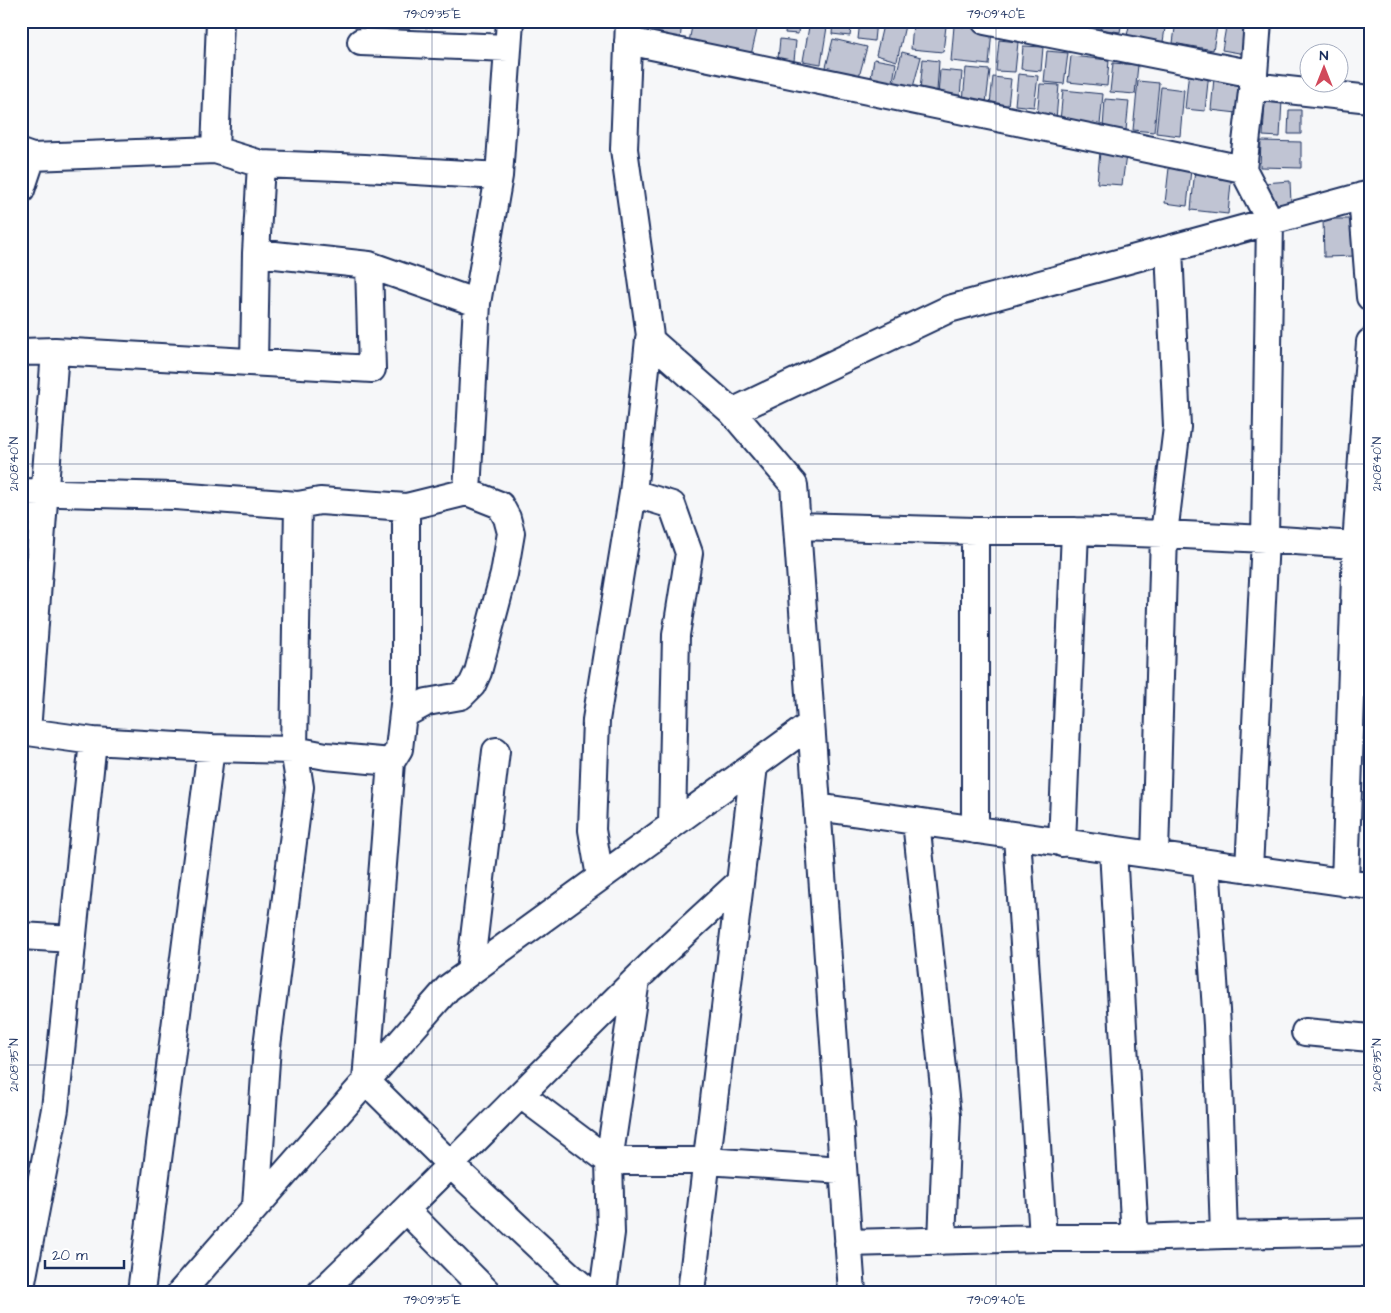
<svg xmlns="http://www.w3.org/2000/svg" width="1391" height="1313" font-family="'Architects Daughter',sans-serif">
<style>
.building{fill:#c0c4d3;stroke:#1b2f5e}
.lines{fill:none;stroke-linecap:round;stroke-linejoin:round}
.minor-casing{stroke:#1b2f5e;stroke-width:30}
.minor{stroke:#fff;stroke-width:26}
.ticks{fill:none;stroke:#1b2f5e;stroke-width:1;stroke-opacity:0.45}
.neatline{fill:none;stroke:#1b2f5e;stroke-width:2}
.ticks-label{font-size:12px;text-anchor:middle;fill:#1b2f5e}
</style>
<rect width="100%" height="100%" fill="#f6f7f9"/>
<filter id="ink" filterUnits="userSpaceOnUse"><feTurbulence type="fractalNoise" baseFrequency=".02" numOctaves="2"/><feDisplacementMap in="SourceGraphic" scale="10" xChannelSelector="R" yChannelSelector="G"/><feConvolveMatrix kernelMatrix="1 2 1 2 8 2 1 2 1" color-interpolation-filters="sRGB"/></filter>
<g filter="url(#ink)">
<path class="building" d="M647,21H682L680,41L645,38Z
M693,21H759L751,55L689,42Z
M786,21H799L798,34L785,33Z
M810,21H828L821,64L803,61Z
M833,21H852L850,36L832,34Z
M860,21H876L874,41L858,39Z
M884,21H906L897,61L876,55Z
M1059,21H1093L1092,27Z
M1101,21H1122L1120,32L1100,29Z
M1130,21H1166L1163,42L1127,36Z
M1176,21H1218L1213,50L1173,43Z
M1227,21L1250,25L1245,54L1222,50Z
M913,23L946,26L943,52L911,49Z
M954,26L992,29L989,65L951,61Z
M780,39L796,41L793,71L777,69Z
M833,39L867,47L857,84L824,75Z
M999,40L1018,42L1015,72L996,71Z
M1023,46L1043,47L1041,71L1021,69Z
M1047,51L1068,53L1064,84L1044,82Z
M902,52L921,57L912,91L893,87Z
M1071,56L1109,60L1107,86L1068,82Z
M874,59L896,63L892,88L870,84Z
M923,59L939,61L937,91L920,90Z
M1113,63L1138,65L1135,94L1110,92Z
M966,68L990,70L986,103L963,101Z
M940,70L962,72L960,97L938,95Z
M1189,70L1209,72L1205,111L1185,109Z
M1018,74L1038,76L1034,107L1015,105Z
M993,77L1011,79L1008,106L990,104Z
M1214,78L1241,80L1237,113L1211,110Z
M1138,81L1159,83L1154,132L1133,130Z
M1040,84L1059,85L1056,119L1037,117Z
M1161,87L1184,90L1180,136L1156,133Z
M1063,90L1103,94L1100,125L1060,121Z
M1105,99L1129,101L1126,130L1103,128Z
M1265,100H1282L1280,137L1263,136Z
M1289,110H1301V134H1288Z
M1261,141L1301,142V168L1260,167Z
M1100,152L1126,155L1122,185L1097,183Z
M1169,168L1191,170L1187,206L1165,203Z
M1195,169L1232,172L1228,214L1191,210Z
M1290,181L1291,203L1266,205L1264,183Z
M1323,219H1355V256L1324,257Z"/>
<g class="lines">
<g class="minor-casing">
<path id="minor" d="M629,21L624,149L650,336L649,339L732,412L794,485L852,1292
M985,21L1254,74
M628,41L1243,169
M361,42L508,48
M1252,86L1370,99
M215,150L220,21
M21,153L32,157L215,150L261,164L365,168L499,176
M21,190L32,157
M1362,196L1370,297
M256,253L369,265
M21,352L55,351
M254,362L256,253L261,164
M732,412L949,309L1370,194
M21,492L175,496L298,505L320,501L406,507L467,492L500,505L507,518L511,533L504,574L478,672L472,685L461,696L427,702L403,715
M467,492L477,303
M633,493L672,505L689,553L676,635L672,825
M797,526L975,531H1075L1164,534L1265,539L1370,546
M975,531V830
M21,731L93,741L211,748L294,750L326,756L391,762L366,1081L450,1164L570,1276L589,1292
M27,732L55,351L372,369L369,265L477,303L499,176L510,21
M391,762L399,749L406,687V507
M817,807L1370,886
M916,821L947,1116L942,1241
M1017,836L1043,1238
M1062,843L1075,531
M1113,850L1135,1238
M1155,855L1164,534L1177,427L1169,249
M1206,863L1217,1025L1224,1235
M1249,869L1265,539L1270,221L1243,169L1254,74L1258,21
M600,877L592,830L596,720L633,493L649,339
M1345,883L1356,545L1370,342
M21,936L73,939
M470,972L496,751
M1305,1032L1370,1038
M521,1095L609,1161H706L843,1170
M256,1206L267,1046L300,787L294,750L298,505
M406,1210L487,1292
M848,1243L1043,1238H1135L1224,1235L1370,1232
M21,1287L55,1109L93,741
M141,1292L211,748
M181,1292L448,988L811,724
M321,1292C435,1183 544,1069 657,959C684,933 712,908 740,882
M603,1292L611,1233L609,1161L636,980
M691,1292L754,766"/>
</g>
<use href="#minor" class="minor"/>
</g>
</g>
<path class="ticks" d="M432,21V1292M996,21V1292M21,464H1370M21,1065H1370"/>
<rect width="1391" height="1313" fill="none" stroke="#fff" stroke-width="55"/>
<g transform="translate(1324 68)"><circle r="24" fill="#ffffff" stroke="#a4acbf"/>
<path d="M0-4L9 19L0 12L-9 19Z" fill="#d1495b"/>
<text y="-8" font-size="14" font-weight="bold" text-anchor="middle" fill="#1b2f5e">N</text>
</g>
<path d="M45 1260v8h79v-8" fill="none" stroke="#1b2f5e" stroke-width="2.5"/>
<text x="52" y="1260" font-size="15" fill="#1b2f5e" stroke="#ffffff" stroke-width="4" paint-order="stroke">20 m</text>
<rect x="28" y="28" width="1336" height="1258" class="neatline"/>
<g class="ticks-label">
<text x="432" y="18">79°09'35"E</text>
<text x="996" y="18">79°09'40"E</text>
<text transform="translate(14 464) rotate(-90)" y="4">21°08'40"N</text>
<text transform="translate(1377 464) rotate(-90)" y="4">21°08'40"N</text>
<text transform="translate(14 1065) rotate(-90)" y="4">21°08'35"N</text>
<text transform="translate(1377 1065) rotate(-90)" y="4">21°08'35"N</text>
<text x="432" y="1304">79°09'35"E</text>
<text x="996" y="1304">79°09'40"E</text>
</g>
</svg>
